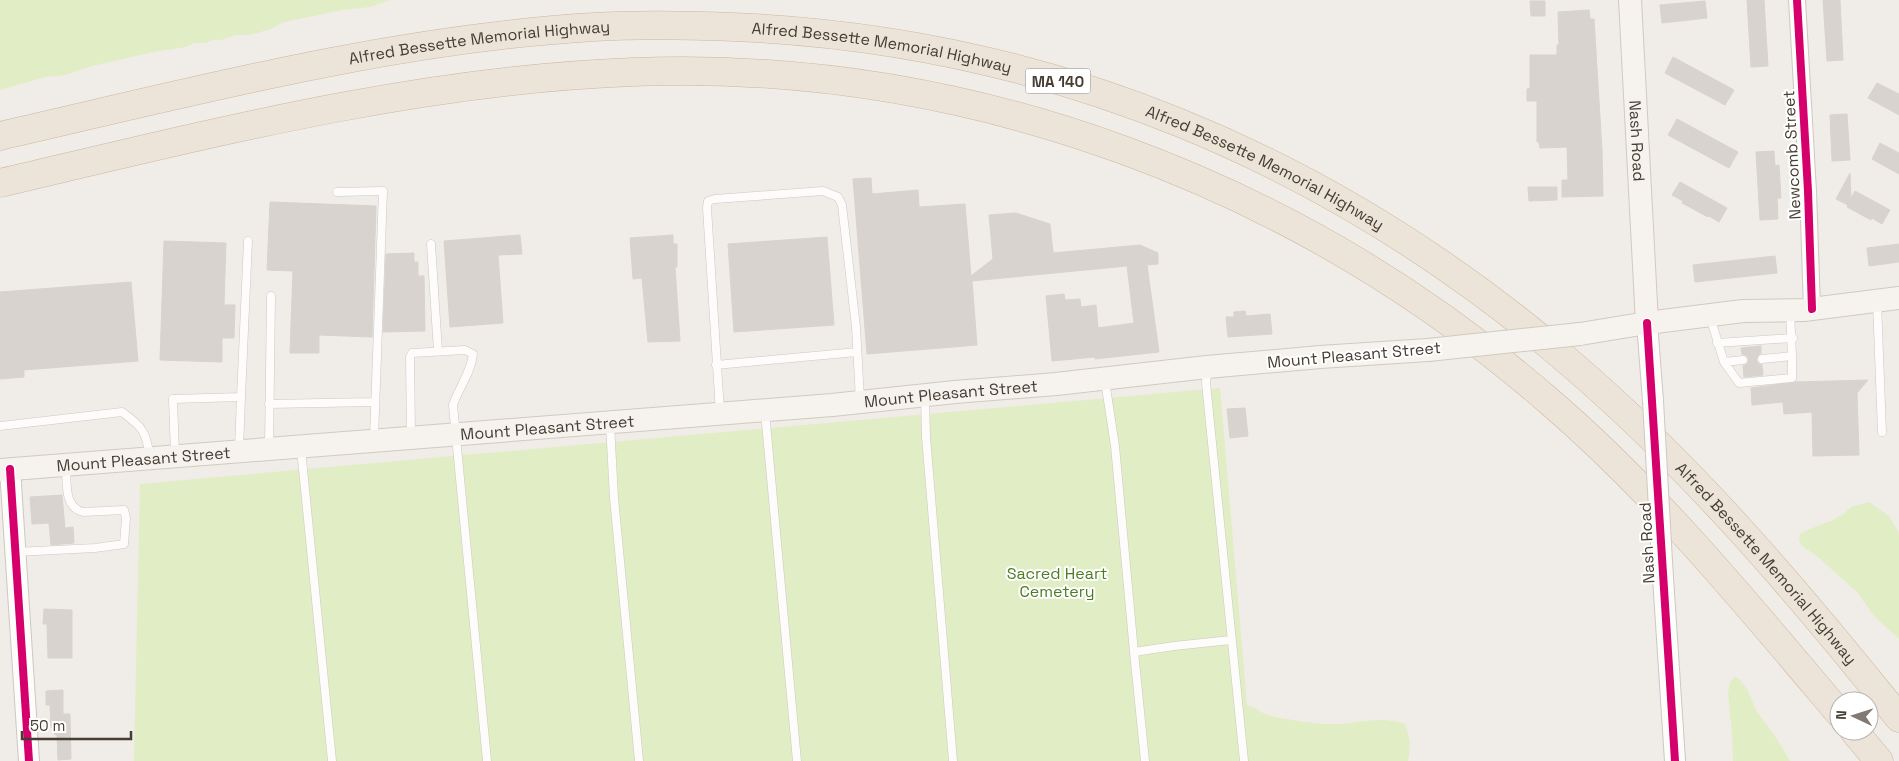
<svg xmlns="http://www.w3.org/2000/svg" width="1899" height="761" font-family="'Space Grotesk',sans-serif">
<style>
.green{fill:#e1edc4}
.building{fill:#d8d3ce;stroke:#d8d3cd}
.lines{fill:none;stroke-linecap:round;stroke-linejoin:round}
.service-casing{stroke:#ccc8c3;stroke-width:9}
.minor-casing{stroke:#ccc8c3;stroke-width:18}
.tertiary-casing{stroke:#ccc8c3;stroke-width:22}
.secondary-casing{stroke:#d1cabe;stroke-width:24}
.motorway-casing{stroke:#cbb7a0;stroke-width:29}
.service{stroke:#fdfcfb;stroke-width:8}
.minor{stroke:#fdfcfb;stroke-width:16}
.tertiary{stroke:#fdfcfb;stroke-width:20}
.secondary{stroke:#f6f3ee;stroke-width:22}
.motorway{stroke:#ece4d8;stroke-width:28}
.tertiary-bridge-casing{stroke:#ccc8c3;stroke-width:22;stroke-linecap:butt}
.secondary-bridge-casing{stroke:#d1cabe;stroke-width:24;stroke-linecap:butt}
.tertiary-bridge{stroke:#fdfcfb;stroke-width:20}
.secondary-bridge{stroke:#f6f3ee;stroke-width:22}
.cycleway-casing{stroke:#fff;stroke-width:11}
.cycleway{stroke:#d6006c;stroke-width:8}
.labels{text-anchor:middle;dominant-baseline:central;stroke-width:4;stroke-linejoin:round;paint-order:stroke}
.shield{fill:#fff;stroke:#7e7770;stroke-width:1}
.shield-label{font-size:15px;font-weight:bold;fill:#463d33}
.street-label{font-size:16px;fill:#463d33;stroke:#fff}
.park-label{font-size:16px;fill:#4c7d20;stroke:#fff}
</style>
<rect width="100%" height="100%" fill="#f0ece7"/>
<path class="green" d="M0,0H390L370,7L342,10L284,22L268,30L249,35H235L222,40H213L206,43H194L186,47L153,52L92,66L65,75L45,77L0,90Z
M1220,388L1247,706C1254,706 1255,709 1261,712C1268,716 1278,718 1287,719C1303,722 1323,725 1341,724C1363,722 1384,716 1405,724C1410,738 1411,747 1408,761H134L140,484Z
M1869,502L1889,516L1899,533V639L1874,616L1857,592L1818,557L1802,546L1799,540L1800,534L1803,532L1835,519L1844,514L1851,507Z
M1735,677L1739,679L1747,689L1757,712L1775,736L1790,761H1733L1732,733L1728,693L1730,682Z"/>
<path class="building" d="M1747,0H1764L1768,66L1751,67Z
M1823,0H1840L1843,60L1827,61Z
M1530,1H1545V16H1531Z
M1705,1L1707,18L1662,23L1660,5Z
M1589,10L1590,19H1594L1602,150L1603,196L1562,197V180H1568L1567,147L1540,148L1539,142H1537V101H1527V89L1530,88V55H1557V45H1559L1558,12Z
M1673,57L1734,90L1725,105L1665,73Z
M1877,83L1899,94V115L1868,98Z
M1847,114L1850,160L1832,161L1830,115Z
M1677,119L1738,152L1729,168L1668,135Z
M1880,143L1899,153V174L1872,159Z
M1774,151L1775,166L1779,165L1781,198H1777L1778,219L1760,220L1756,152Z
M1850,173L1851,198L1855,191L1890,210L1882,224L1872,218L1871,220L1847,207L1848,205L1836,199Z
M871,178L872,194L918,190L919,207L965,204L971,276L993,259L989,215L1016,213L1050,224L1053,253L1140,245L1158,253V264L1147,265L1159,352L1095,359V357L1052,361L1046,296L1064,294L1065,300L1080,299L1081,307L1096,305L1098,328L1134,323L1127,266L972,281L977,345L867,354L853,179Z
M1680,182L1727,208L1719,222L1709,216L1708,217L1682,203L1683,201L1672,195Z
M1528,187H1557V200L1529,201Z
M270,202L376,206L372,337L319,335V353H290L293,271L267,270Z
M520,235L522,254L498,255L503,323L450,327L444,241Z
M673,235V244H677V267H675L680,341L648,342L642,278L633,279L630,238Z
M827,237L834,325L734,332L728,244Z
M164,241L226,243L224,305H235L234,338H222V362L160,360Z
M1899,244V262L1869,266L1867,248Z
M414,253V262H418V276H424L425,331L383,332L386,254Z
M1775,256L1777,273L1695,282L1693,265Z
M131,282L138,361L24,370V377L0,379V292Z
M1245,311L1246,316L1270,314L1272,334L1228,337L1226,317H1234V312Z
M1761,346V353L1756,359L1758,363L1762,365L1763,375L1744,377L1743,366L1747,364L1749,360L1747,356L1742,354L1741,348Z
M1868,380L1857,393L1859,455L1813,456L1812,412L1784,414L1783,402L1752,405L1751,388L1796,382Z
M1245,408L1248,436L1230,438L1227,409Z
M62,495L65,528L73,527L74,543L51,545L49,523L32,524L30,497Z
M44,609L72,610V658H48L47,624H43Z
M63,690V714H70L71,759L58,760L57,735H55L54,727L51,728L50,705H46V691Z"/>
<g class="lines">
<g class="service-casing">
<path id="service" d="M337,192L383,191L374,438
M431,244L438,351
M1877,303L1882,432
M1710,317L1724,362L1743,360
M1717,343L1793,338
M1762,359L1792,356L1790,311
M1724,362L1739,383L1792,378V356
M716,365L857,352
M1207,370L1206,383L1244,761
M1105,381L1115,446L1134,652L1174,646L1231,640
M241,397L248,241
M925,398L926,437L953,761
M269,404L374,402
M720,412L707,208L708,201L715,199L823,191L838,197L842,205L856,327L860,400
M765,412L797,761
M610,424L614,498L639,761
M0,426L122,412C143,427 146,432 150,457
M411,435L410,357L412,353L465,350L473,354C471,373 459,387 453,405L487,761
M269,447L271,296
M301,449L332,761
M175,455L173,399L241,397L239,449
M16,552L95,548L124,544L126,518L124,510L83,512C64,507 67,484 66,468
M1134,652L1145,761"/>
</g>
<g class="minor-casing">
<path id="minor" d="M1797,0L1808,191L1812,309"/>
</g>
<g class="tertiary-casing">
<path id="tertiary" d="M1647,323L1653,401
M10,469L29,761
M1662,562L1675,761"/>
</g>
<g class="secondary-casing">
<g id="secondary">
<path id="s1" d="M1630,0L1647,323"/>
<path d="M1580,334L1647,323L1743,311L1804,310L1899,298"/>
<path id="s2" d="M0,470L832,405L955,392L1056,384L1207,367L1320,357L1428,350"/>
</g>
</g>
<g class="motorway-casing">
<g id="motorway">
<path id="s3" d="M0,136C196,91 392,39 594,27C640,24 687,25 734,27C1049,40 1330,158 1569,362C1692,467 1798,592 1899,718"/>
<path d="M0,183C209,134 418,80 633,72C968,59 1297,182 1550,402C1657,494 1748,605 1839,713"/>
<path d="M1854,731L1879,761"/>
</g>
</g>
<use href="#service" class="service"/>
<use href="#minor" class="minor"/>
<use href="#tertiary" class="tertiary"/>
<use href="#secondary" class="secondary"/>
<use href="#motorway" class="motorway"/>
<g class="tertiary-bridge-casing">
<path id="tertiary-bridge" d="M1653,401L1662,562"/>
</g>
<g class="secondary-bridge-casing">
<path id="secondary-bridge" d="M1428,350L1580,334"/>
</g>
<use href="#tertiary-bridge" class="tertiary-bridge"/>
<use href="#secondary-bridge" class="secondary-bridge"/>
<g class="cycleway-casing">
<path id="cycleway" d="M1797,0L1808,191L1812,309
M1647,323L1675,761
M10,469L29,761"/>
</g>
<use href="#cycleway" class="cycleway"/>
</g>
<g class="labels">
<rect class="shield" x="1025.5" y="68.5" width="65" height="25" rx="4"/>
<g class="shield-label">
<text x="1058" y="81">MA 140</text>
</g>
<g class="street-label">
<text stroke="none"><textPath href="#s3" startOffset="489">Alfred Bessette Memorial Highway</textPath></text>
<text stroke="none"><textPath href="#s3" startOffset="894">Alfred Bessette Memorial Highway</textPath></text>
<text stroke="none"><textPath href="#s1" startOffset="141">Nash Road</textPath></text>
<text transform="translate(1792 155) rotate(-93)">Newcomb Street</text>
<text stroke="none"><textPath href="#s3" startOffset="1299">Alfred Bessette Memorial Highway</textPath></text>
<text transform="translate(1354 355) rotate(-5)">Mount Pleasant Street</text>
<text stroke="none"><textPath href="#s2" startOffset="954">Mount Pleasant Street</textPath></text>
<text stroke="none"><textPath href="#s2" startOffset="549">Mount Pleasant Street</textPath></text>
<text stroke="none"><textPath href="#s2" startOffset="144">Mount Pleasant Street</textPath></text>
<text transform="translate(1647 543) rotate(-93)">Nash Road</text>
<text stroke="none"><textPath href="#s3" startOffset="1944">Alfred Bessette Memorial Highway</textPath></text>
</g>
<g class="park-label">
<text x="1057" y="573">Sacred Heart<tspan x="1057" dy="18">Cemetery</tspan></text>
</g>
</g>
<g transform="translate(1854 716) rotate(274)"><circle r="24" fill="#ffffff" stroke="#b5b1ad"/>
<path d="M0-4L9 19L0 12L-9 19Z" fill="#827a72"/>
<text y="-8" font-size="14" font-weight="bold" text-anchor="middle" fill="#463d33">N</text>
</g>
<path d="M22 731v8h109v-8" fill="none" stroke="#463d33" stroke-width="2.5"/>
<text x="30" y="731" font-size="15" fill="#463d33" stroke="#ffffff" stroke-width="4" paint-order="stroke">50 m</text>
</svg>
